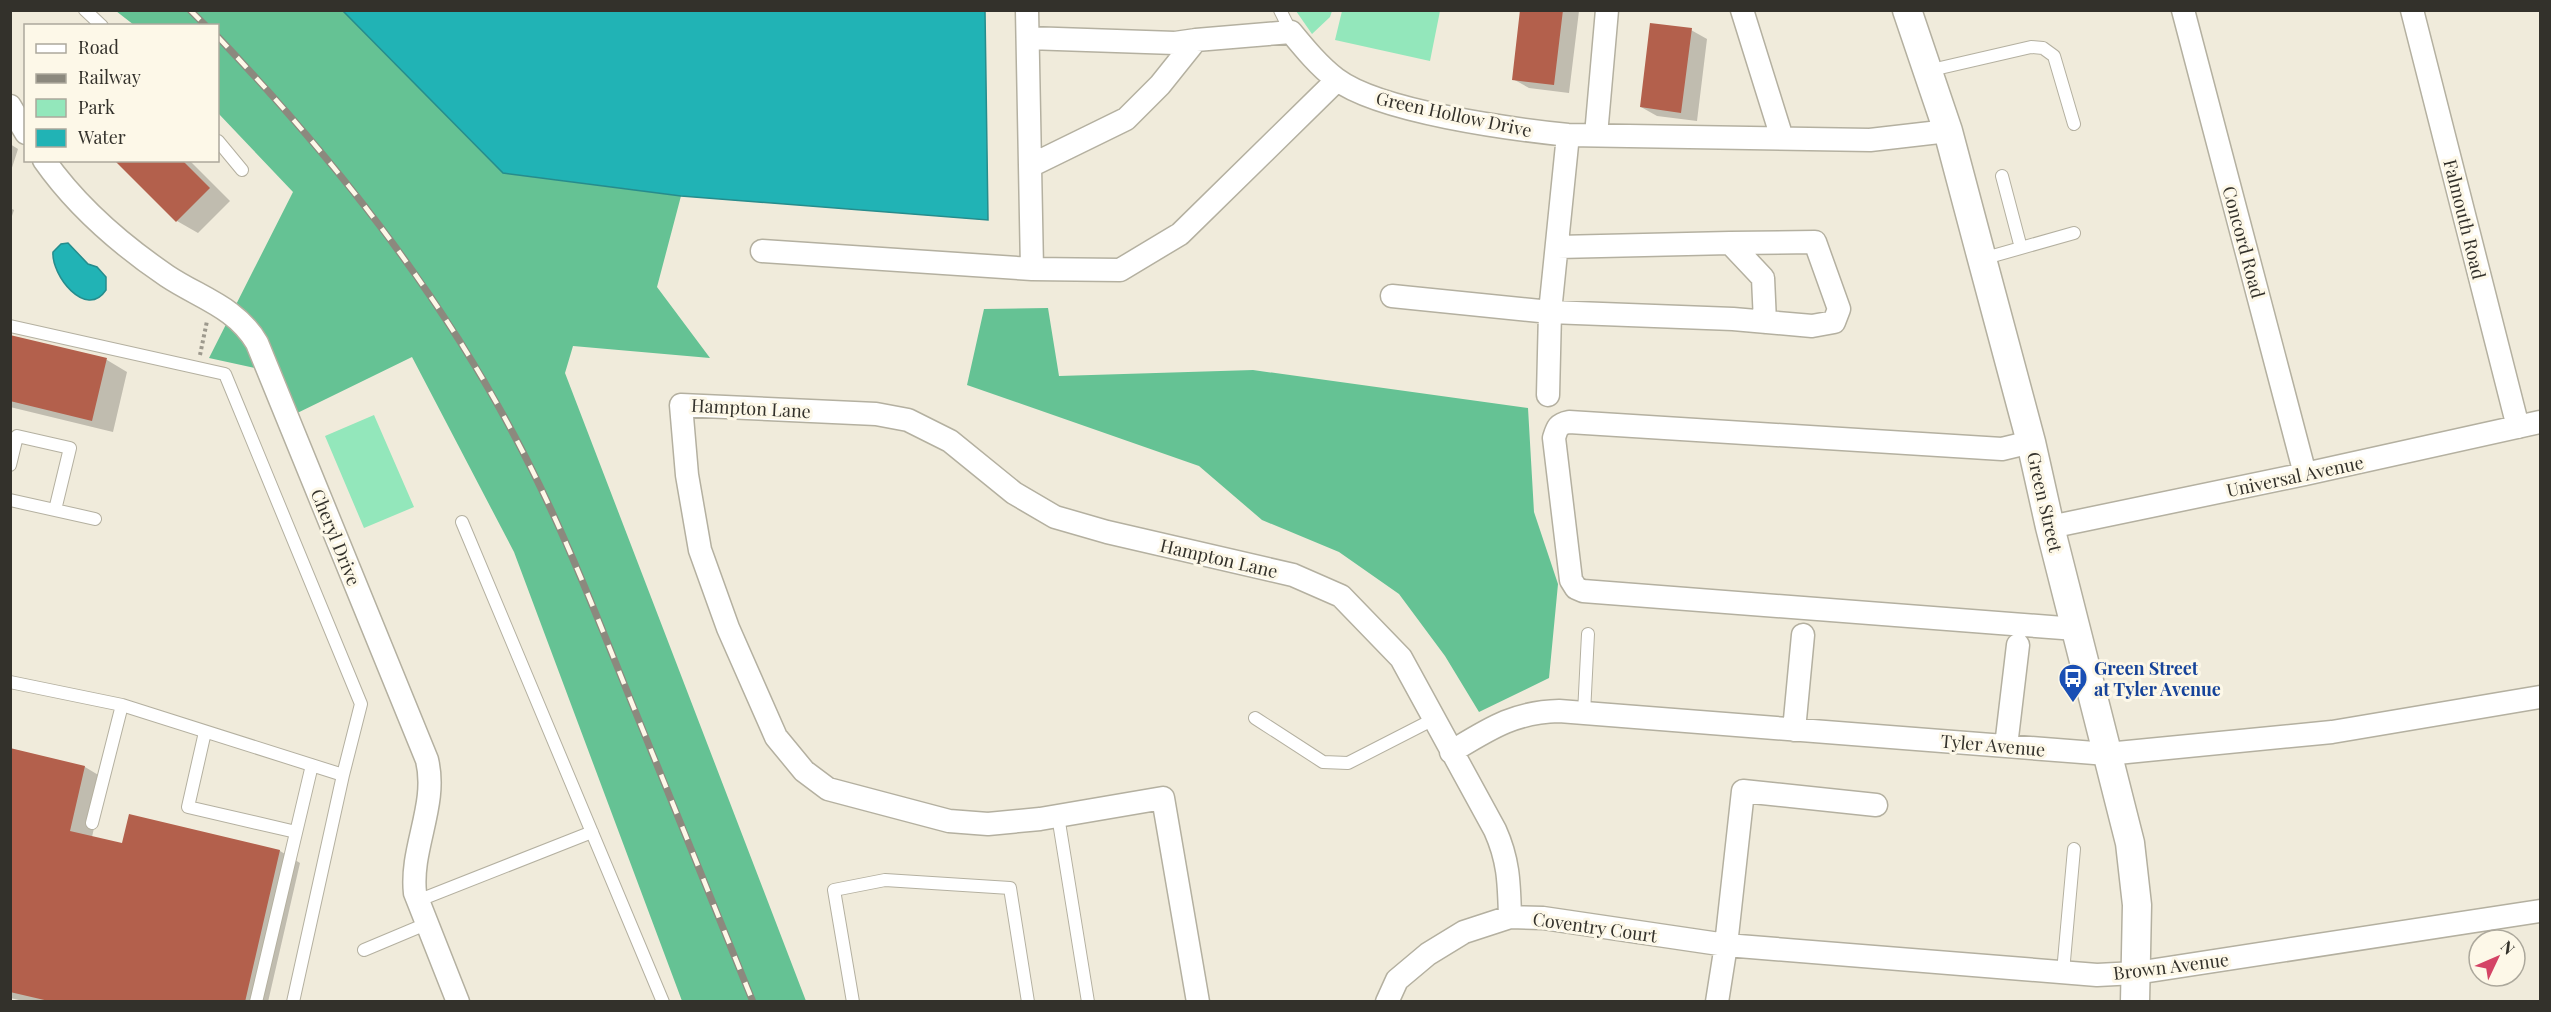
<svg xmlns="http://www.w3.org/2000/svg" width="2551" height="1012" font-family="'Playfair Display',serif">
<style>
.green{fill:#93e7bb}
.forest{fill:#65c294}
.water{fill:#21b3b5;stroke:#268c8c;stroke-width:1.5}
.shadow{fill:#0003}
.building{fill:#b3604c}
.lines{fill:none;stroke-linecap:round;stroke-linejoin:round}
.service-casing{stroke:#b4b0a0;stroke-width:14}
.minor-casing{stroke:#b4b0a0;stroke-width:25}
.tertiary-casing{stroke:#b4b0a0;stroke-width:31}
.path{stroke:#9d998d;stroke-width:4;stroke-dasharray:3 3;stroke-linecap:butt}
.service{stroke:#fff;stroke-width:12}
.minor{stroke:#fff;stroke-width:22}
.tertiary{stroke:#fff;stroke-width:28}
.rail-casing{stroke:#8c897e;stroke-width:7}
.rail{stroke:#fdf8e8;stroke-width:4.5;stroke-dasharray:14;stroke-linecap:butt}
.labels{text-anchor:middle;dominant-baseline:central;stroke-width:6;stroke-linejoin:round;paint-order:stroke}
.street-label{font-size:18px;fill:#33312b;stroke:#fdf8e8}
.transit-label{font-size:18px;font-weight:bold;fill:#164399;stroke:#fdf8e8;text-anchor:start}
</style>
<rect width="100%" height="100%" fill="#f0ebdb"/>
<path class="green" d="M1296,11H1332L1330,17L1312,34Z
M1342,11H1440L1430,61L1335,40Z
M374,415L414,507L364,528L325,436Z"/>
<path class="forest" d="M116,11H343L503,173L681,196L657,287L710,358L573,346L565,373L806,1001H682L514,552L412,357L285,419L264,370L209,358L293,192L218,113V26L134,25Z
M1048,308L1059,376L1253,370L1528,408L1534,512L1558,584L1549,678L1479,712L1445,656L1399,594L1339,552L1262,520L1199,466L967,385L984,309Z"/>
<path class="water" d="M343,11H985L988,220L681,196L503,173Z
M68,243L88,264L97,267L106,277V290C86,320 51,275 53,252L61,244Z"/>
<path class="shadow" d="M1522,10L1579,11L1569,93L1529,88L1513,79Z
M1691,30L1707,39L1697,121L1657,116L1641,107Z
M10,144L18,149L10,174Z
M116,160H189L230,201L198,233L177,221Z
M10,208L14,210L10,222Z
M10,337L107,360L127,372L113,432L10,407Z
M10,750L85,767L105,779L92,837L123,845L130,816L280,851L300,863L268,1002H28L10,998Z"/>
<path class="building" d="M1520,10H1563L1554,85L1512,80Z
M1650,23L1692,28L1681,113L1640,107Z
M114,160H182L210,188L176,222Z
M10,335L107,358L92,421L10,401Z
M10,748L85,766L70,831L122,843L129,814L280,850L245,1002H53L10,992Z"/>
<g class="lines">
<g class="service-casing">
<path id="service" d="M85,10L102,26
M1280,10L1291,32
M1927,71L2031,47L2043,48L2054,56L2074,124
M218,141L242,170
M2002,176L2021,248
M1982,259L2074,233
M10,326L225,374L361,704L343,775
M10,465L17,436L70,448L55,510
M10,500L95,519
M462,522L663,1002
M10,682L122,705L343,775L293,1002
M1584,713L1588,634
M1255,718L1323,762L1348,763L1434,719
M205,732L188,807L296,832
M1058,816L1088,1002
M92,823L122,705
M417,901L592,832
M364,950L426,924
M2063,972L2074,849
M256,1002L312,765
M853,1002L834,890L885,880L1010,888L1028,1002"/>
</g>
<g class="minor-casing">
<path id="minor" d="M1027,10L1032,269
M1742,10L1782,138
M2183,10L2305,474
M2412,10L2518,427
M1028,38L1175,43L1196,40
M10,106L26,133
M1596,135L1607,10
M44,160C77,207 120,244 167,276C200,298 236,307 257,343L427,760C438,805 410,848 415,893L458,1002
M1030,166L1126,119L1160,85L1196,40L1291,32C1305,49 1319,66 1336,79C1380,112 1511,129 1568,135L1870,140L1948,131
M1558,247L1730,243L1763,278L1765,322
M762,251L1032,269L1120,270L1180,234L1337,80
M1392,296L1550,312L1733,319L1812,326L1834,322L1839,309L1815,242L1730,243
M1548,395L1550,312L1568,135
M2031,442L2002,449L1569,422C1558,424 1557,428 1554,438L1571,580L1576,588L1583,591L2076,629
M2050,527L2305,474L2540,422
M1794,730L1803,635
M2006,746L2018,645
M1451,752C1489,729 1514,712 1559,711L2107,754L2332,732L2540,697
M1198,1002L1163,798L1040,819L988,824L949,821L828,789L804,771L776,737L728,628L700,550L687,475L681,405L876,414L908,420L950,441L1014,493L1055,517L1107,532L1293,575L1341,596L1401,658L1495,830C1509,861 1509,884 1510,917
M1387,1002L1397,980L1428,954L1464,932L1510,917L1543,918L1726,945L2097,975L2136,973L2540,911
M1717,1002L1726,945L1743,791L1876,805"/>
</g>
<g class="tertiary-casing">
<path id="tertiary" d="M1907,10L1948,131L1982,259L2031,442L2050,527L2130,843L2137,905L2135,1002"/>
</g>
<path class="path" d="M200,355L207,321"/>
<use href="#service" class="service"/>
<use href="#minor" class="minor"/>
<use href="#tertiary" class="tertiary"/>
<g class="rail-casing">
<path id="rail" d="M190,10L206,26
M218,37C332,157 436,287 514,435C558,517 592,604 627,691C669,794 711,898 753,1002"/>
</g>
<use href="#rail" class="rail"/>
</g>
<defs>
<g id="bus-pin" transform="scale(1.5)"><path d="M0 17L-7.5 6A9.5 9.5 0 1 1 7.5 6Z" fill="#1a4fb4" stroke="#fdf8e8"/><path d="M-5-6H5V4H4V6H2V4H-2V6H-4V4H-5ZM-3.5-4V0h7V-4ZM-3.5 1.2v1.5H-2V1.2ZM2 1.2v1.5H3.5V1.2Z" fill="#fff"/></g>
</defs>
<g fill-rule="evenodd">
<use href="#bus-pin" x="2073" y="678"/>
</g>
<g class="labels">
<g class="street-label">
<text transform="translate(1454 114) rotate(12)">Green Hollow Drive</text>
<text transform="translate(2465 219) rotate(76)">Falmouth Road</text>
<text transform="translate(2244 242) rotate(75)">Concord Road</text>
<text transform="translate(751 408) rotate(3)">Hampton Lane</text>
<text transform="translate(2295 476) rotate(-12)">Universal Avenue</text>
<text transform="translate(2045 502) rotate(77)">Green Street</text>
<text transform="translate(336 537) rotate(68)">Cheryl Drive</text>
<text transform="translate(1219 558) rotate(13)">Hampton Lane</text>
<text transform="translate(1993 745) rotate(5)">Tyler Avenue</text>
<text transform="translate(1595 927) rotate(8)">Coventry Court</text>
<text transform="translate(2171 966) rotate(-7)">Brown Avenue</text>
</g>
<g class="transit-label">
<text x="2094" y="668">Green Street<tspan x="2094" dy="21">at Tyler Avenue</tspan></text>
</g>
</g>
<rect width="2551" height="1012" fill="none" stroke="#33312b" stroke-width="24"/>
<rect x="24" y="24" width="195" height="138" fill="#fdf8e8" stroke="#aca89c" stroke-width="1.5"/>
<rect x="36" y="44" width="30" height="9" fill="#ffffff" stroke="#aca89c" stroke-width="1.5"/>
<text x="78" y="54" font-size="18" fill="#33312b">Road</text>
<rect x="36" y="74" width="30" height="9" fill="#8c897e" stroke="#aca89c" stroke-width="1.5"/>
<text x="78" y="84" font-size="18" fill="#33312b">Railway</text>
<rect x="36" y="99" width="30" height="18" fill="#93e7bb" stroke="#aca89c" stroke-width="1.5"/>
<text x="78" y="114" font-size="18" fill="#33312b">Park</text>
<rect x="36" y="129" width="30" height="18" fill="#21b3b5" stroke="#aca89c" stroke-width="1.5"/>
<text x="78" y="144" font-size="18" fill="#33312b">Water</text>
<g transform="translate(2497 958) rotate(46)"><circle r="28" fill="#fdf8e8" stroke="#aca89c" stroke-width="1.5"/>
<path d="M0-4.5L10 22L0 15L-10 22Z" fill="#d44466"/>
<text y="-9" font-size="16" font-weight="bold" text-anchor="middle" fill="#33312b">N</text>
</g>
</svg>
